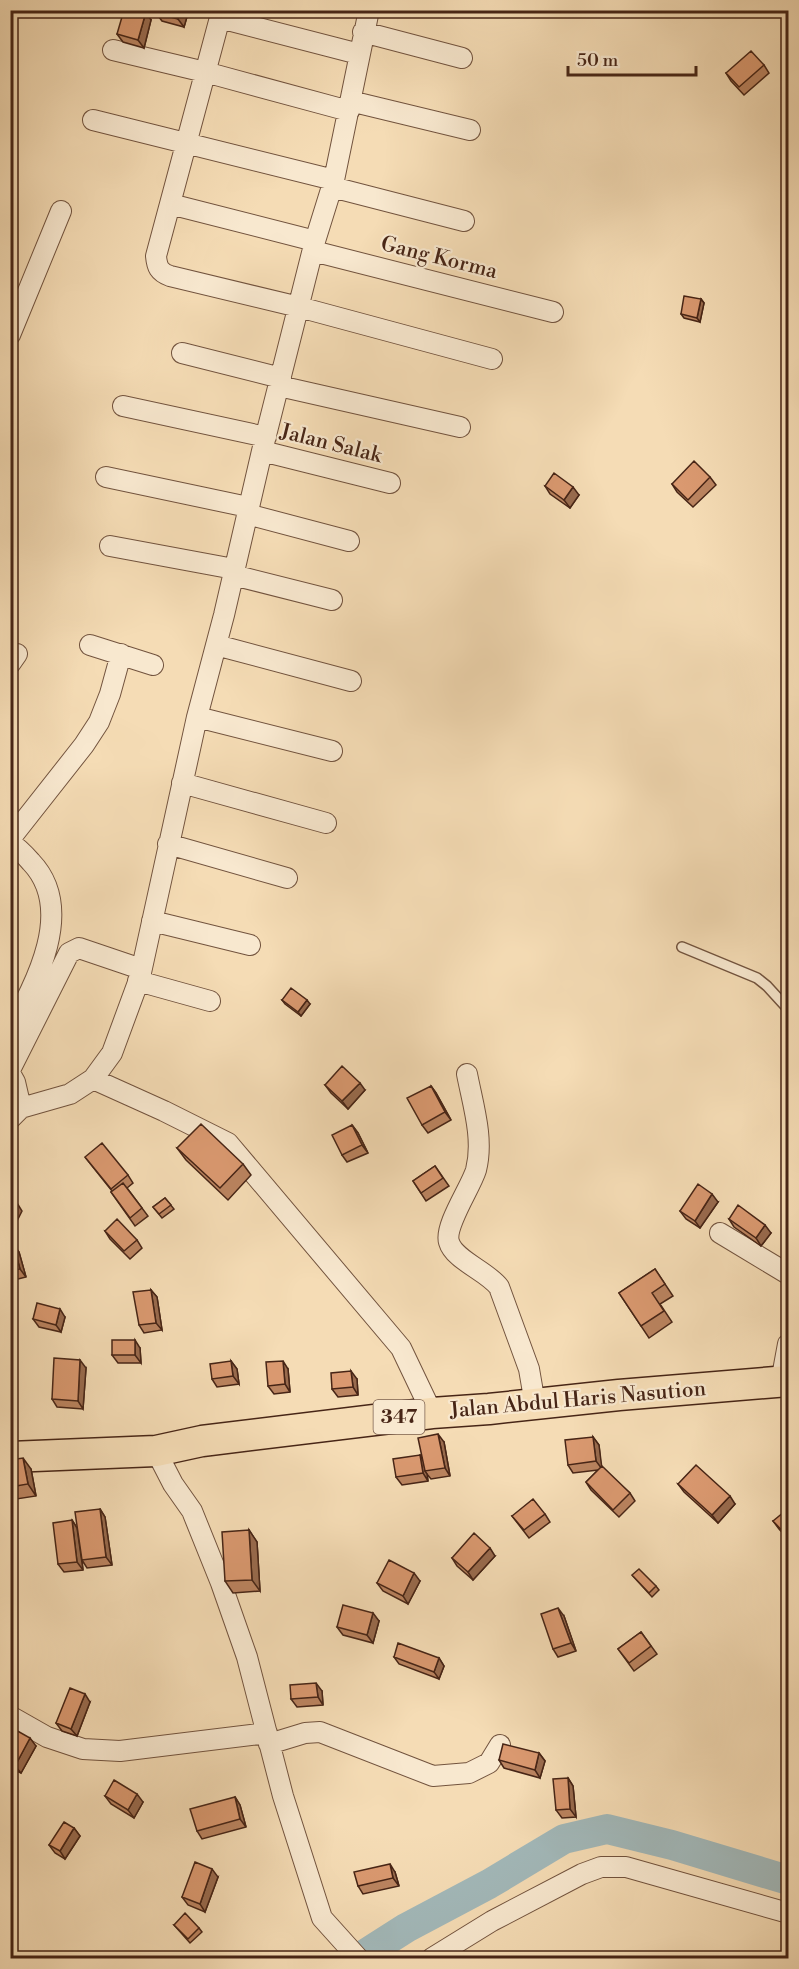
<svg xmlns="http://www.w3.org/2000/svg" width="799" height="1969" font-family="'Libre Bodoni',serif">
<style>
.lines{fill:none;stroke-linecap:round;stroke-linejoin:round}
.river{stroke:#a2b8b9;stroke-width:30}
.lane-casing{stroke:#72533e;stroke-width:12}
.street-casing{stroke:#72533e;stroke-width:22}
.primary-casing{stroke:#472516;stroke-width:33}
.lane{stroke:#f8e8cf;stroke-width:9}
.street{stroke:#f8e8cf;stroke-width:20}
.primary{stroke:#f5dcb5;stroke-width:30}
.wall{fill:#bb8460;stroke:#472516;stroke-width:1.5}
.shaded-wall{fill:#996b4e;stroke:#472516;stroke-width:1.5}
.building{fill:#da9970;stroke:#472516;stroke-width:1.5}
.labels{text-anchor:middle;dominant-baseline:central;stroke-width:4.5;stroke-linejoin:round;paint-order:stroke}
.shield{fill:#f8e8cf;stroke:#7c604e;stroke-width:1.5}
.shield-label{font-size:20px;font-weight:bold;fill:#472516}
.street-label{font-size:21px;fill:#472516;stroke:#f8e8cf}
</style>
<rect width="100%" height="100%" fill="#f5dcb5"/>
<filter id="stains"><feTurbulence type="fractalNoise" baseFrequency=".00333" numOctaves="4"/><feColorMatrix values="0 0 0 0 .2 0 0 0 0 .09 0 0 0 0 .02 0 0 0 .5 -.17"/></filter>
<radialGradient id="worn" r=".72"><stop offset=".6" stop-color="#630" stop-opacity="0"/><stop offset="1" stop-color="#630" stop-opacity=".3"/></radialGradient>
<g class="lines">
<path class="river" d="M359,1958L406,1928L489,1884L564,1839L607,1829L672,1845L788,1880"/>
<g class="lane-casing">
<path id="lane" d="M682,947L757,978L767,986L788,1009"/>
</g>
<g class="street-casing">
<path id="street" d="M222,10L156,256C157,267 159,272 170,276L299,307L492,359
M220,18L359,54
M363,32L462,58
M113,50L205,72L349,111
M350,101L470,130
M93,120L334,180
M332,187L464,221
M170,204L315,241
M313,251L553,312
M10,335L61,211
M182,353L281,378
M279,386L460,427
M123,406L266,437
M262,451L390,483
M106,477L248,507
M247,514L349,541
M110,546L234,569
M233,575L332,600
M90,645L153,665
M216,645L351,681
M10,664L17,654
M197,717L332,751
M182,783L326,823
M10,839L84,745L99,722L110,694L121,654
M10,843C19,848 25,855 31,862C76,909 36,983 10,1030
M168,844L287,878
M152,921L250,945
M138,981L210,1001
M10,1070L69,953L79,948L141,969
M10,1073L15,1082L21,1108
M467,1074C473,1105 484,1139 476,1170C471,1187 444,1226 449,1242C454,1260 487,1271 499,1287L529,1369L535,1404
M93,1079L164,1111L228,1143L401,1348L432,1413
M10,1119L21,1108L70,1094L93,1079L112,1053L140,977L197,717L224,615L262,451L315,241L334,180L369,10
M720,1233L788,1274
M781,1382L788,1344
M156,1451L173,1484L192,1511L221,1583L247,1657L283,1796L322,1918L358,1958
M10,1716L47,1737L83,1749L120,1751L267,1733
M269,1744L305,1733L320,1732L433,1776L469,1773L489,1763L500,1745
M432,1958L492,1921L582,1874L601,1867H626L788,1913"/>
</g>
<g class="primary-casing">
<path id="primary" d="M10,1457L156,1451L202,1441L432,1413L489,1409L619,1395L788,1381"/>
</g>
<use href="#lane" class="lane"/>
<use href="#street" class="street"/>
<use href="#primary" class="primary"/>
</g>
<path class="wall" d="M157,10H189L184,27L162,21L156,13Z
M151,20L144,48L123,42L117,34Z
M764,65L769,73L744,95L731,81L726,73Z
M701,299L704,303L700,322L684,318L681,314Z
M710,477L716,485L693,507L677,492L672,484Z
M545,486L579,495L570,508L550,494Z
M282,1000L310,1004L301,1016L285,1004Z
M325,1085L365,1090L348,1109L331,1093Z
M431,1086L436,1093L451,1120L428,1133L422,1125Z
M352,1125L358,1133L368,1153L347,1162L342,1155Z
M177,1148L243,1164L251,1175L228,1200L186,1160Z
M85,1157L128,1175L133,1183L127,1188L148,1216L135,1226L111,1192L112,1191Z
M435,1166L449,1186L426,1201L413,1181Z
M165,1198L174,1209L162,1218L153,1207Z
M718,1202L700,1228L686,1219L680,1211Z
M729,1219L771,1233L761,1246L734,1227Z
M105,1231L137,1240L142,1248L130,1259L110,1239Z
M13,1244L19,1252L26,1277L10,1281V1245Z
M655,1269L673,1296L660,1304L672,1322L649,1338L619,1293Z
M151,1290L157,1297L162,1330L144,1333L139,1325Z
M65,1317L61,1332L39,1327L33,1319Z
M140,1348L141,1363H118L112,1355Z
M231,1361L237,1369L239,1384L217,1387L212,1379Z
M86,1368L83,1409L57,1407L52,1399Z
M288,1369L290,1392L274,1394L268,1386Z
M357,1379L358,1395L338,1397L332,1389Z
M593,1437L599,1445L601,1467L630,1493L635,1501L619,1517L591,1490L586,1482L598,1470L573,1473L568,1465Z
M444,1442L450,1476L431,1479L427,1474L428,1481L402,1485L396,1477L420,1455L422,1458Z
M10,1460L31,1469L36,1496L10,1500Z
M678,1484L735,1504L718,1523L684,1492Z
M100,1509L105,1517L112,1565L87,1568L82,1560L83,1570L64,1572L58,1564L72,1520L77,1528Z
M545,1514L550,1522L529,1538L512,1516Z
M789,1517V1540L779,1529L773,1521Z
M249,1530L257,1542L260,1591L233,1593L225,1581Z
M495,1556L473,1580L457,1566L452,1558Z
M632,1575L656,1586L659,1590L652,1597Z
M420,1581L408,1604L383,1591L377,1583Z
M564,1616L576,1651L558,1657L553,1649Z
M379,1621L373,1643L343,1635L337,1627Z
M641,1632L657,1654L634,1671L618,1649Z
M394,1657L439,1658L444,1666L439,1679L399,1664Z
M322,1691L323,1705L297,1707L291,1699Z
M90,1702L77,1736L62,1731L56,1723Z
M10,1735L36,1746L21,1773L10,1768Z
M539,1753L545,1761L540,1778L504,1768L499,1760Z
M568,1778L573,1786L576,1817L562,1818L556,1810Z
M105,1796L143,1802L134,1818L111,1804Z
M235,1797L240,1805L246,1827L202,1839L197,1831Z
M74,1828L80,1836L65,1859L55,1853L49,1845Z
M395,1872L399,1886L363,1894L358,1886Z
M218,1877L205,1912L188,1905L182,1897Z
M174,1925L199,1928L202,1932L190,1943Z"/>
<path class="shaded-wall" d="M181,10H189L184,27L178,19Z
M146,12L151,20L144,48L138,40Z
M701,299L704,303L700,322L697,318Z
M573,487L579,495L570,508L564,500Z
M307,1000L310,1004L301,1016L298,1012Z
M360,1083L365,1090L348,1109L342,1101Z
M431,1086L436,1093L451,1120L445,1112Z
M352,1125L358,1133L368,1153L362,1145Z
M712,1194L718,1202L700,1228L695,1221Z
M17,1203L22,1211L10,1235V1216Z
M765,1225L771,1233L761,1246L756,1238Z
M13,1244L19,1252L26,1277L20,1269Z
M151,1290L157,1297L162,1330L156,1323Z
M60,1309L65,1317L61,1332L56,1325Z
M135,1340L140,1348L141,1363L135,1355Z
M80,1360L86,1368L83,1409L78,1401Z
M231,1361L237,1369L239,1384L233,1376Z
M283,1361L288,1369L290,1392L285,1384Z
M351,1371L357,1379L358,1395L353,1387Z
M438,1434L444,1442L450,1476L445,1468Z
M593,1437L599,1445L602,1469L596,1461Z
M420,1455L425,1463V1471L427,1474L428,1481L423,1473Z
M23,1458L31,1469L36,1496L28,1484Z
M730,1496L735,1504L718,1523L712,1515Z
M100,1509L105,1517L112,1565L106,1557Z
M72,1520L77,1528L83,1570L77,1562Z
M249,1530L257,1542L260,1591L252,1580Z
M490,1548L495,1556L473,1580L468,1572Z
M414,1573L420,1581L408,1604L403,1596Z
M558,1608L564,1616L576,1651L571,1643Z
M373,1613L379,1621L373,1643L367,1635Z
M439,1658L444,1666L439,1679L434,1672Z
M316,1683L322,1691L323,1705L318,1697Z
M85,1694L90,1702L77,1736L71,1729Z
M30,1738L36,1746L21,1773L15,1766Z
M539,1753L545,1761L540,1778L535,1770Z
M568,1778L573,1786L576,1817L570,1809Z
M137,1794L143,1802L134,1818L128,1810Z
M235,1797L240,1805L246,1827L240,1819Z
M74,1828L80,1836L65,1859L60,1851Z
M390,1864L395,1872L399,1886L393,1878Z
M212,1869L218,1877L205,1912L200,1904Z"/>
<path class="building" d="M124,10H140L146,12L138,40L117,34Z
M157,10H181L178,19L156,13Z
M751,51L764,65L739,87L726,73Z
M684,296L701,299L697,318L681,314Z
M694,461L710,477L688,500L672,484Z
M554,473L573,487L564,500L545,486Z
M291,988L307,1000L298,1012L282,1000Z
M342,1066L360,1083L342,1101L325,1085Z
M431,1086L445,1112L422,1125L407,1098Z
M201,1124L243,1164L220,1188L177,1148Z
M352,1125L362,1145L342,1155L332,1135Z
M102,1143L128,1175L111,1189L85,1157Z
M435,1166L443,1178L421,1193L413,1181Z
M123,1183L142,1208L130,1218L111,1192Z
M698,1184L712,1194L695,1221L680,1211Z
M165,1198L171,1205L159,1214L153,1207Z
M10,1200L17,1203L10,1216Z
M738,1205L765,1225L756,1238L729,1219Z
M117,1219L137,1240L124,1251L105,1231Z
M789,1234V1243L784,1240Z
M13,1244L20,1269L10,1271V1245Z
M655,1269L665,1284L652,1293L664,1311L641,1326L619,1293Z
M151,1290L156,1323L139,1325L133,1292Z
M37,1303L60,1309L56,1325L33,1319Z
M112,1340H135V1355H112Z
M54,1358L80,1360L78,1401L52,1399Z
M231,1361L233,1376L212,1379L210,1364Z
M283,1361L285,1384L268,1386L266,1362Z
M351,1371L353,1387L332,1389L331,1373Z
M438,1434L445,1468L425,1471L418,1438Z
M593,1437L596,1461L568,1465L565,1440Z
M420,1455L423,1473L396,1477L393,1459Z
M23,1458L28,1484L10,1487V1460Z
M696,1465L730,1496L712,1515L678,1484Z
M602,1466L630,1493L613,1510L586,1482Z
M533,1499L545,1514L524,1530L512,1516Z
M100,1509L106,1557L82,1560L75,1512Z
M784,1512L789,1517V1538L773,1521Z
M72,1520L77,1562L58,1564L53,1523Z
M249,1530L252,1580L225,1581L222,1532Z
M474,1533L490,1548L468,1572L452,1558Z
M389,1560L414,1573L403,1596L377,1583Z
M639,1569L656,1586L649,1593L632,1575Z
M343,1605L373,1613L367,1635L337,1627Z
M558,1608L571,1643L553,1649L541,1614Z
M641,1632L651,1646L629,1663L618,1649Z
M398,1643L439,1658L434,1672L394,1657Z
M789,1658V1666L785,1661Z
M316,1683L318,1697L291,1699L290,1685Z
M70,1688L85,1694L71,1729L56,1723Z
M14,1729L30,1738L15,1766L10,1763V1735Z
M503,1744L539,1753L535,1770L499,1760Z
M568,1778L570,1809L556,1810L553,1779Z
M114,1780L137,1794L128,1810L105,1796Z
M235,1797L240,1819L197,1831L190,1809Z
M64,1822L74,1828L60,1851L49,1845Z
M195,1862L212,1869L200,1904L182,1897Z
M390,1864L393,1878L358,1886L354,1872Z
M185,1913L199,1928L188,1939L174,1925Z"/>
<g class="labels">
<rect class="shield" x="373.5" y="1400" width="51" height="34" rx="4.5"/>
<g class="shield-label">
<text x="399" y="1417">347</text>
</g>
<g class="street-label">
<text transform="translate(439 258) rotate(14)">Gang Korma</text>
<text transform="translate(331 444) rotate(14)">Jalan Salak</text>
<text transform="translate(578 1400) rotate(-5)">Jalan Abdul Haris Nasution</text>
</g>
</g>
<rect width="799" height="1969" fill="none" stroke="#f5dcb5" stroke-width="36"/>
<rect x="12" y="12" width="775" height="1945" fill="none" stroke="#472516" stroke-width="3"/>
<rect x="18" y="18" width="763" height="1933" fill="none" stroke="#472516" stroke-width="1.5"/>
<path d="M568 66v9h128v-9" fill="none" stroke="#472516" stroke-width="3"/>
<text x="577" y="66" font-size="18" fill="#472516" stroke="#f8e8cf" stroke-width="4.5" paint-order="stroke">50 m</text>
<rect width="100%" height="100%" filter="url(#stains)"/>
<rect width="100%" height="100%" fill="url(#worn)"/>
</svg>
